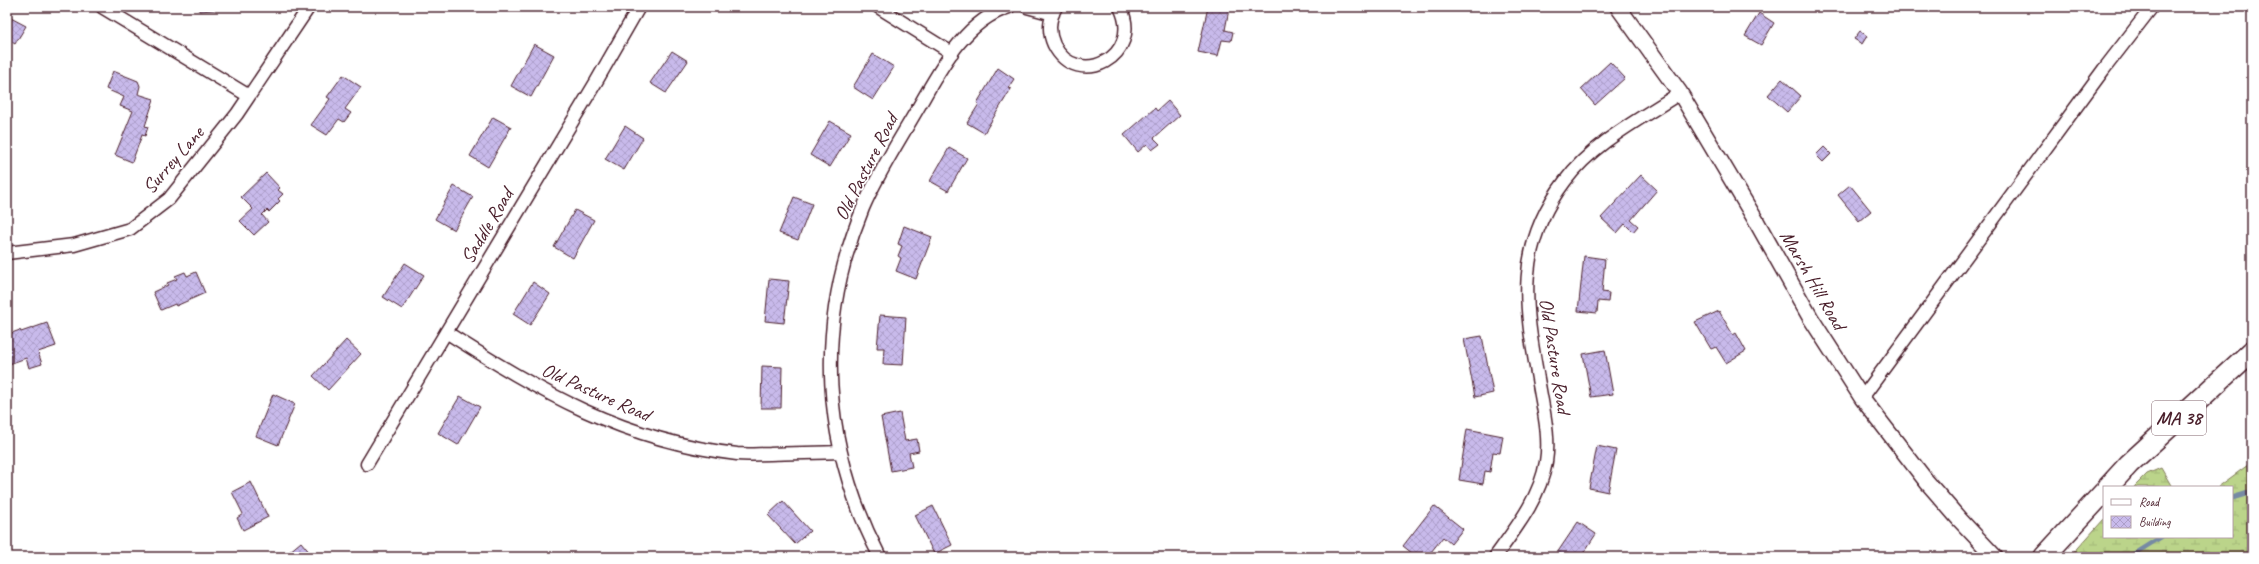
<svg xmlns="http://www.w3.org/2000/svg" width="2259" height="564" font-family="Caveat,sans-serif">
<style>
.wetland{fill:url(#wetland-marsh);stroke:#827a5a}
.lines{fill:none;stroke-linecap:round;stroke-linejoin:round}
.stream{stroke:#768aa4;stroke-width:5}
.building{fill:url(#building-cross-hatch);stroke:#4a1f2b}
.minor-casing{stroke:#4a1f2b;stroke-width:15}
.tertiary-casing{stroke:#4a1f2b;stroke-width:18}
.primary-casing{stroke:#4a1f2b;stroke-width:23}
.minor{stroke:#fff;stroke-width:12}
.tertiary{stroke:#fff;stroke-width:15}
.primary{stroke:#fff;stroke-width:20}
.labels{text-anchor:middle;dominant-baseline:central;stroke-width:3.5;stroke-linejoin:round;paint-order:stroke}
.shield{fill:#fff;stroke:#80626b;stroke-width:1}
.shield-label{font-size:19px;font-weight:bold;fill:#4a1f2b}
.street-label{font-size:20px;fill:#4a1f2b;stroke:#fff}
</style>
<defs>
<pattern id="wetland-marsh" width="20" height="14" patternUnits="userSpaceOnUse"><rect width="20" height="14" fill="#bbd48a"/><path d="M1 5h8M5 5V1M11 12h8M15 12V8" fill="none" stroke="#a2b677"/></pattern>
<pattern id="building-cross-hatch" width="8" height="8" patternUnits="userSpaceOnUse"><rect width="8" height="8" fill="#c8baeb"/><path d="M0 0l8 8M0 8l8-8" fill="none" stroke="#ad9fca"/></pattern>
</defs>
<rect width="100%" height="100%" fill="#fff"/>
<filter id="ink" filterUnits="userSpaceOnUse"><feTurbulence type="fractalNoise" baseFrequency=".025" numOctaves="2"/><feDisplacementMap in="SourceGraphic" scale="8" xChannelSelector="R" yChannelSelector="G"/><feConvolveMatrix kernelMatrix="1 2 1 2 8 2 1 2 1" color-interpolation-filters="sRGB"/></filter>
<g filter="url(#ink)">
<path class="wetland" d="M2252,462V557H2070L2104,519V537H2232V487H2218Z
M2161,468L2172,487H2134L2147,474Z"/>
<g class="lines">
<path class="stream" d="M2232,498L2252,492
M2129,557L2161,537"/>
</g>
<path class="building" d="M199,7H228V9L199,11Z
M1208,7L1229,9L1225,30L1233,32L1231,41L1222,40L1218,56L1198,52Z
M1759,13L1774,23L1761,45L1745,36Z
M7,16L26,26L15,44L7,39Z
M1860,31L1867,36L1862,44L1854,39Z
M534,44L554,55L531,97L511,86Z
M672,51L688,61L666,93L650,83Z
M873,54L894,67L873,100L853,87Z
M1610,62L1625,78L1595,105L1581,89Z
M998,68L1014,79L1008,88L1011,89L984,133L967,123L979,104L977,103Z
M113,71L138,81L140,86L138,94L154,99L145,126L148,127L145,136L142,135L132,162L115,155L133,111L120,106L124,97L106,89Z
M343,75L361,87L345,109L351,113L344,122L339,119L327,135L311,125L330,99L327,97Z
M1782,79L1801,96L1787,112L1768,95Z
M1168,101L1180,115L1154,138L1160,144L1152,150L1147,144L1138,152L1124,135L1155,108L1157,111Z
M493,117L511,127L488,167L470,156Z
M830,121L851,133L830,167L810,155Z
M625,126L643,138L624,170L605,159Z
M1824,147L1831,154L1823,162L1816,155Z
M949,148L967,158L948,191L930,181Z
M266,173L280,188L278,190L283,194L278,199L280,201L269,212L267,210L262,215L268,222L254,235L240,221L253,209L241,197Z
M1641,175L1657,190L1631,220L1638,226L1633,232L1625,224L1617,233L1601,218Z
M1850,185L1871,211L1859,221L1838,195Z
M454,186L473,197L454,230L435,219Z
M794,197L812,204L798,240L779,233Z
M575,210L594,220L573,258L554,247Z
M904,226L932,237L916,279L896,271L901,258L898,256L902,246L898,244Z
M1584,256L1605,259L1602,292L1609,293L1608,302L1598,301L1597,313L1578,311Z
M405,263L424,275L402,309L383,297Z
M185,272L187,276L196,272L205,293L176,306L175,304L161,310L153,292L168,285L167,283L177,279L175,276Z
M769,279L789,281L784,323L765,321Z
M533,282L550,294L530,325L513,314Z
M1719,311L1733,335L1736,333L1746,351L1726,363L1716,347L1711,349L1695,322Z
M880,315L906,317L903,365L883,364L884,348H877Z
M47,323L56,346L38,352L42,364L29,368L26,358L9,364L7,357L9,334L20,330L21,332Z
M1482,336L1493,393L1475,397L1464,339Z
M346,340L361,354L328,390L313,376Z
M1605,350L1613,394L1591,397L1583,354Z
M762,366L782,367L781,408H761Z
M273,394L295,404L278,445L256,436Z
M460,396L480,407L458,445L438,433Z
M900,413L905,441L917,439L919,451L909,453L912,467L891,471L881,417Z
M1467,429L1503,436L1500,453L1493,452L1490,472L1485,471L1483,484L1459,480Z
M1597,446L1616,450L1608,492L1589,488Z
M251,482L268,517L243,530L237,518L243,514L232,492Z
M783,501L810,531L795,544L768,515Z
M933,506L952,545L934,554L915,515Z
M1434,506L1463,529L1451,544L1443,537L1427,557H1417L1403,546Z
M1578,522L1596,534L1581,557H1563L1557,553Z
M301,542L311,554L308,557H283Z"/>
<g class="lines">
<g class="minor-casing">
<path id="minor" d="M102,7L249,96
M878,7L952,53
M1027,7L1053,14
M1056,7C1049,19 1048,32 1054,45C1077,91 1145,56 1120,7
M7,253L74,245L130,229L169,199L237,114L309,7
M446,332C540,392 624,441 737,454C748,455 759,454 770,454C793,453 817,453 840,452
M1862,398L2104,69L2152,7
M367,464L596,82L639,7
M880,557C822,445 814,326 863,208C878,173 899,141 918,108C940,70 964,21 1009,7
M1495,557C1516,528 1540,498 1546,462C1550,438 1544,413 1540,390C1526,311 1512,251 1565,181C1593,143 1640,119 1680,93"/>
</g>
<g class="tertiary-casing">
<path id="tertiary" d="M1618,7L1680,93L1755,219L1810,317L1862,398L1927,482L1960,520L1995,557"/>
</g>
<g class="primary-casing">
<path id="primary" d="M2108,487L2129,464L2252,351
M2044,557L2104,492"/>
</g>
<use href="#minor" class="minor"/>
<use href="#tertiary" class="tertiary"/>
<use href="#primary" class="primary"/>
</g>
</g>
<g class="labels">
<rect class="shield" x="2152" y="401" width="54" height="34" rx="3"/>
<g class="shield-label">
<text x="2179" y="418">MA 38</text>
</g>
<g class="street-label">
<text transform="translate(173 160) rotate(-49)">Surrey Lane</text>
<text transform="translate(866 167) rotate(-63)">Old Pasture Road</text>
<text transform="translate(487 226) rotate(-59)">Saddle Road</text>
<text transform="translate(1813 280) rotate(60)">Marsh Hill Road</text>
<text transform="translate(1555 356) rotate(81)">Old Pasture Road</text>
<text transform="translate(596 392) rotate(24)">Old Pasture Road</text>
</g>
</g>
<rect width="2259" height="564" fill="none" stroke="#fff" stroke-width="24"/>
<rect x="12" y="12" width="2235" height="540" fill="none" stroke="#4a1f2b" stroke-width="1.5" filter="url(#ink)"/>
<rect x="2103" y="486" width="130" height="52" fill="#ffffff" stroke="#b7a5aa"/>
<rect x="2111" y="499" width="20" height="6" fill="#ffffff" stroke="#b7a5aa"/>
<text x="2139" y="506" font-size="12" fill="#4a1f2b">Road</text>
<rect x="2111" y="516" width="20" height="12" fill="url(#building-cross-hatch)" stroke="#b7a5aa"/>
<text x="2139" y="526" font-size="12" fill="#4a1f2b">Building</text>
</svg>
